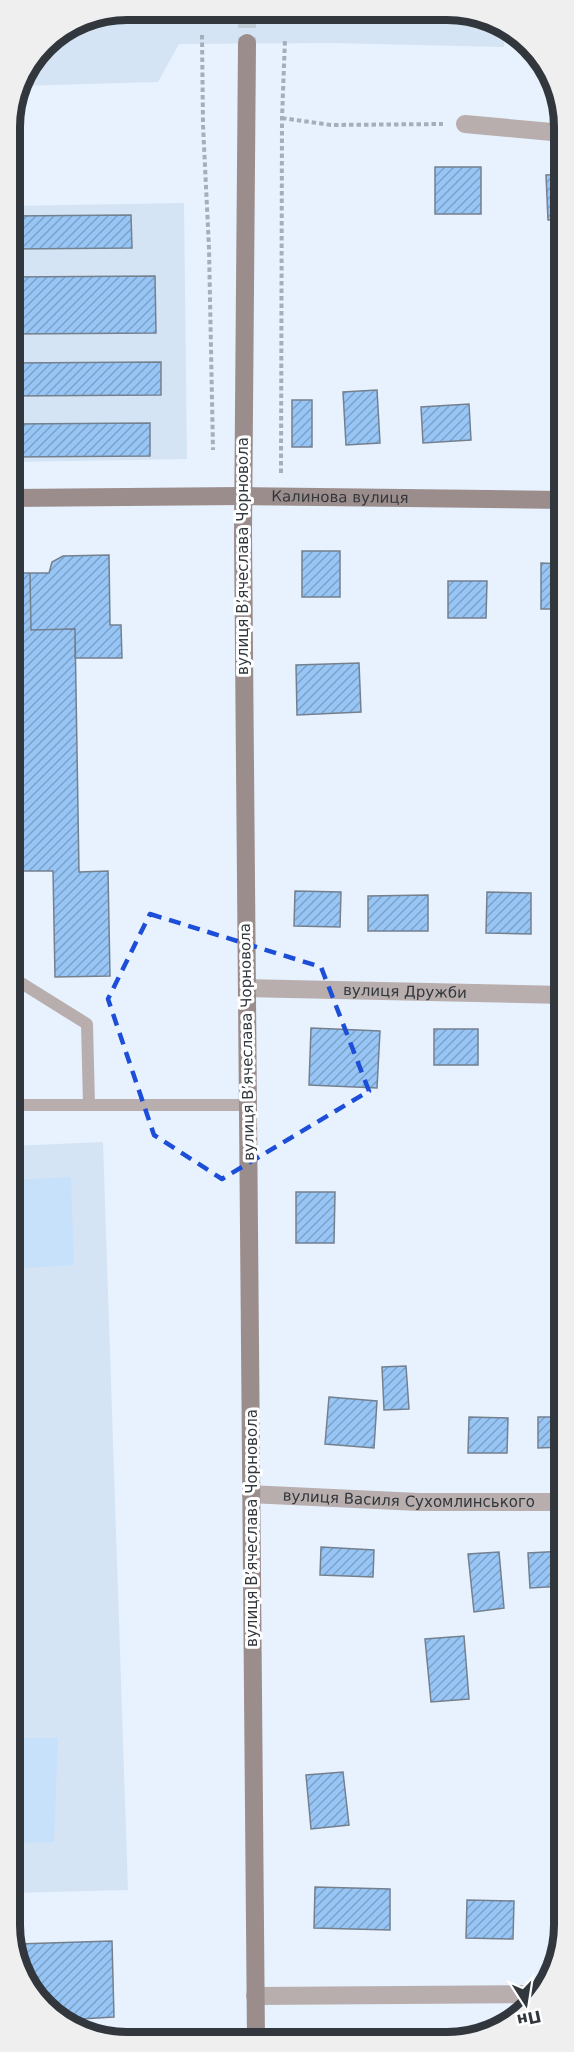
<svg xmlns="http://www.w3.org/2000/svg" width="574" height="2052" font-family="'DejaVu Sans',sans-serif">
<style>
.built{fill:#d4e4f4}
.park{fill:#c8e1fb}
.building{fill:url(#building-hatch);stroke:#74808e;stroke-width:1.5}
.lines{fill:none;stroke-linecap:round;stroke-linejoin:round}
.secondary-tunnel{stroke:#c3cdd7;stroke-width:18;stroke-dasharray:18 9;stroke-linecap:butt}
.path{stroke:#a6afb9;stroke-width:4;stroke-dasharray:4.5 3;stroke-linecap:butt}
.lane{stroke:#b8aeae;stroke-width:12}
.street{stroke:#b8aeae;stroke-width:18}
.secondary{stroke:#9c8d8d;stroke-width:18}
.marked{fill:none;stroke:#1d4ed8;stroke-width:4.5;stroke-dasharray:12 8;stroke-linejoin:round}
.labels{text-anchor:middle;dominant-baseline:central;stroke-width:6;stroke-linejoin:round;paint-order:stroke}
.street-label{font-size:15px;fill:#32373d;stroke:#fff}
.rim{fill:none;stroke:#32373d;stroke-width:8}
</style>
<defs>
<pattern id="building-hatch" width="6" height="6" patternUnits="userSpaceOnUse" patternTransform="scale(1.5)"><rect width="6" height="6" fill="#97c5f5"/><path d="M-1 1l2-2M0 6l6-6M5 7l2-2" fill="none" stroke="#7ca1c8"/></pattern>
</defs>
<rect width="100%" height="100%" fill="#e7f2fe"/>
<path class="built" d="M127,9L471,11L504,29V47L331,43L179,44L158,82L17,86L44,43L82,18Z
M184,203L187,459L10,462L9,206Z
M103,1142L128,1890L11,1893L10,1146Z"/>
<path class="park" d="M71,1177L74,1265L10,1269V1180Z
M11,1738H58L54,1842L11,1843Z"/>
<path class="building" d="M435,167H481V214H435Z
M563,174V219L548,220L546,175Z
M131,215L132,248L9,249V216Z
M155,276L156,333L9,334V277Z
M161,362V395L10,396L9,363Z
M377,390L380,443L346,445L343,392Z
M292,400H312V447H292Z
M563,403V446H554L551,404Z
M469,404L471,440L423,443L421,407Z
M150,423V456L10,457V424Z
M302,551H340V597H302Z
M109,555L110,625H121L122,658H75V629L31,630L30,573H49L52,562L63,556Z
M541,563L563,564V609H541Z
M10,573H30L31,630L75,629L79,872L108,871L110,976L55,977L53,871H22L19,630L10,631Z
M448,581H487L486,618H448Z
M359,663L361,712L297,715L296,665Z
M295,891L341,892L340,927L294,926Z
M487,892L531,893V934L486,933Z
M428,895V931H368V896Z
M10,999H13L15,1059H10Z
M311,1028L380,1031L377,1088L309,1085Z
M434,1029H478V1065H434Z
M296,1192H335L334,1243H296Z
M406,1366L409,1409L384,1410L382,1367Z
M329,1397L377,1401L374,1448L325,1444Z
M469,1417L508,1418L507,1453H468Z
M538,1417H564V1447L538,1448Z
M321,1547L374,1550L373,1577L320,1575Z
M564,1551V1586L530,1588L528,1553Z
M499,1552L504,1608L474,1612L468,1554Z
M464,1636L469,1699L431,1702L425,1639Z
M343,1772L349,1825L311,1829L306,1775Z
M562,1885H565L564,1934H560Z
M315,1887L390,1889V1930L314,1928Z
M467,1900L514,1901L513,1939L466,1938Z
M112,1941L114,2017L64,2020L43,2008L17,1959V1944Z"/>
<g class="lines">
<path class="secondary-tunnel" d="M247,10V43"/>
<path class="path" d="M202,35L203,125L209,248L213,450
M282,118L331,125L443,124
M281,473L282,118L285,39"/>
<path class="lane" d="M10,976L87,1024L89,1105
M10,1105H248"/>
<g class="street">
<path d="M465,124L563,133"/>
<path id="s1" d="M247,988L564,995"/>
<path id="s2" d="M251,1494L419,1502H564"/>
<path d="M255,1996L540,1994"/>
</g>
<g class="secondary">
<path d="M247,43L243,533L256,2041"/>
<path id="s3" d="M10,498L242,496L563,500"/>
</g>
</g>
<path class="marked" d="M150,914L321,967L369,1091L222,1179L154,1135L108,999Z"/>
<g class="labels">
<g class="street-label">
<text stroke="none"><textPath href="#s3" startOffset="330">Калинова вулиця</textPath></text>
<text transform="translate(243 556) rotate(-90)">вулиця Вʼячеслава Чорновола</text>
<text stroke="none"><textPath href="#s1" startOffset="158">вулиця Дружби</textPath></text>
<text transform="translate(247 1042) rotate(-91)">вулиця Вʼячеслава Чорновола</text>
<text stroke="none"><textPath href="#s2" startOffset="158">вулиця Василя Сухомлинського</textPath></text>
<text transform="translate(252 1528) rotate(-90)">вулиця Вʼячеслава Чорновола</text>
</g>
</g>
<path d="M0 0H574V2052H0ZM127 20H447A107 107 0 0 1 554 127V1925A107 107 0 0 1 447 2032H127A107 107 0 0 1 20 1925V127A107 107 0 0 1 127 20Z" fill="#efefef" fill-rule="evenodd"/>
<path class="rim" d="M127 20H447A107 107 0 0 1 554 127V1925A107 107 0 0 1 447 2032H127A107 107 0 0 1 20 1925V127A107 107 0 0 1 127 20Z"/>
<g transform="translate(526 2004) rotate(168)" stroke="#ffffff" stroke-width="4.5" paint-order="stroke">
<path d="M0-4.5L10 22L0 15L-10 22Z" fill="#32373d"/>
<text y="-9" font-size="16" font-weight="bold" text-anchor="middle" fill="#32373d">Пн</text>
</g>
</svg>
